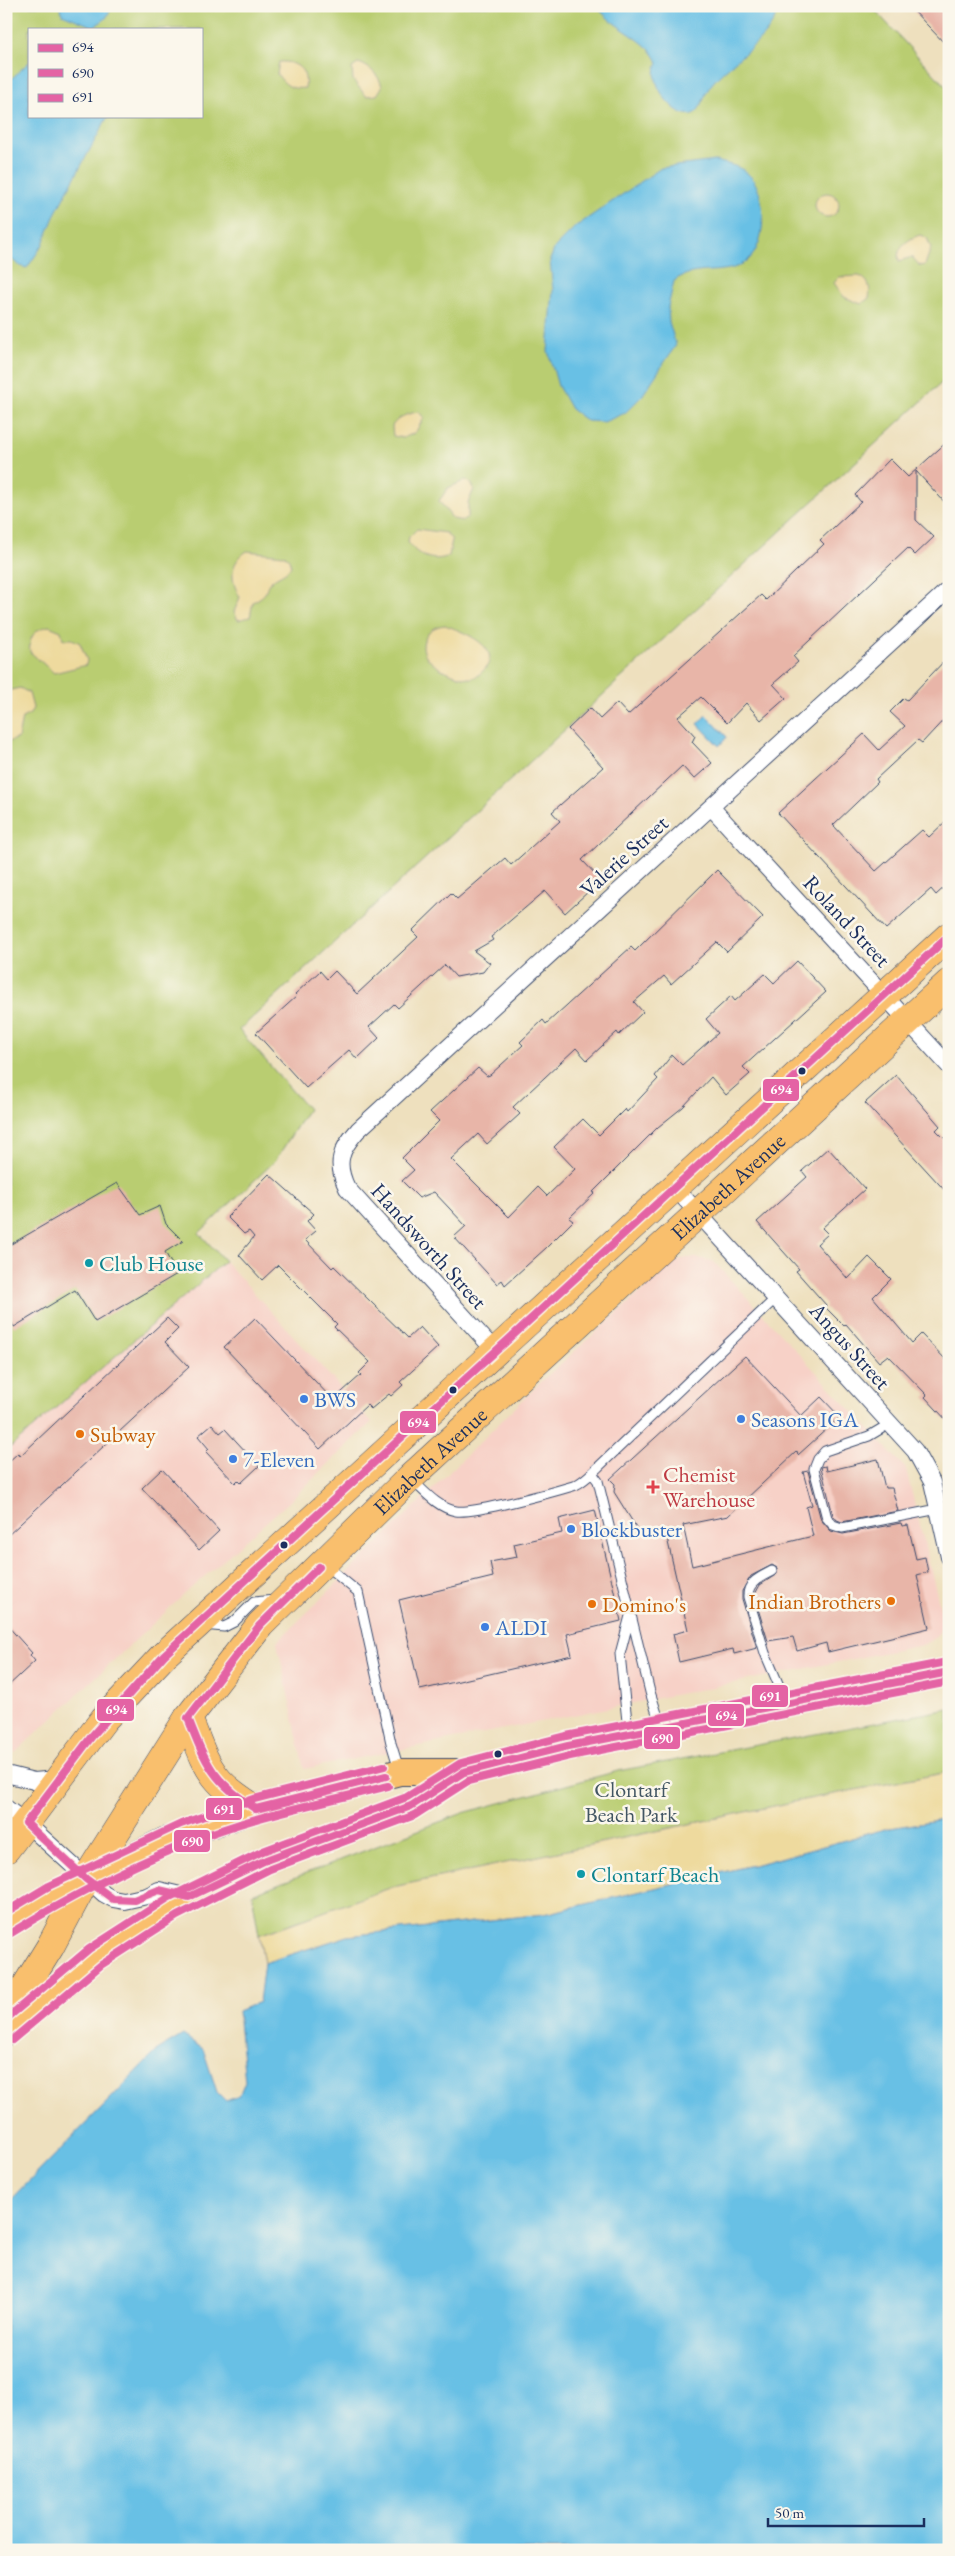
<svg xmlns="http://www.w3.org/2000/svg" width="955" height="2556" font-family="'EB Garamond',serif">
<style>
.built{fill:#f7d1c7}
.green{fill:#b9cd71;stroke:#6a7e68;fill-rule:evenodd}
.sand{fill:#eeda9e;stroke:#84847e}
.water{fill:#68c0e5;stroke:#4278a2}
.building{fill:#e8b5a8}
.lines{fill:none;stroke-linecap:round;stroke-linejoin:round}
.service-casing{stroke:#3b4a6c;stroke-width:11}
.minor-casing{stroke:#3b4a6c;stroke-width:18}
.primary-casing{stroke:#3b4a6c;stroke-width:28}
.trunk-casing{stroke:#3b4a6c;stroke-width:29}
.service{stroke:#fff;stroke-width:9}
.minor{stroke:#fff;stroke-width:16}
.primary{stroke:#f9bf6d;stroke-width:26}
.trunk{stroke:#f9bf6d;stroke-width:28}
.bus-1-casing{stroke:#fbf7ec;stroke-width:11}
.bus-2-casing{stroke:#fbf7ec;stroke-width:11}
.bus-3-casing{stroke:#fbf7ec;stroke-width:11}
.bus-1{stroke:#e463a4;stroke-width:8}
.bus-2{stroke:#e463a4;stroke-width:8}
.bus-3{stroke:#e463a4;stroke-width:8}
.bus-dot{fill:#1b2f5e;stroke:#fbf7ec;stroke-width:2}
.culture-dot{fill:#0f9aa8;stroke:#fbf7ec;stroke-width:2}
.shop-dot{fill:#3f7fe0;stroke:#fbf7ec;stroke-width:2}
.food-dot{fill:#e8710a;stroke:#fbf7ec;stroke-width:2}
.health-dot{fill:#e0444e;stroke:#fbf7ec;stroke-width:2}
.labels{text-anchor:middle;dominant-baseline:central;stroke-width:5;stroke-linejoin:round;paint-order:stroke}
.street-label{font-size:22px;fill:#1b2f5e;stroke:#fbf7ec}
.culture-label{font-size:22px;fill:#0d838f;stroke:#fbf7ec;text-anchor:start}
.shop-label{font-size:22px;fill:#366cbe;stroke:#fbf7ec;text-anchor:start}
.food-label{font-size:22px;fill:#c56008;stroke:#fbf7ec;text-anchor:start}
.health-label{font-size:22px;fill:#be3a42;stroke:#fbf7ec;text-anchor:start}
.park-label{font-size:22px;fill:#425663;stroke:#fbf7ec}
.line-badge{stroke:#fbf7ec;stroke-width:2}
.badge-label{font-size:14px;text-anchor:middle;font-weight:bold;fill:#fff}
</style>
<rect width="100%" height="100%" fill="#fbf7ec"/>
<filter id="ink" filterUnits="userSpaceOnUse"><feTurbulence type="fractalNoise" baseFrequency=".02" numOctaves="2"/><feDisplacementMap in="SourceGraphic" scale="10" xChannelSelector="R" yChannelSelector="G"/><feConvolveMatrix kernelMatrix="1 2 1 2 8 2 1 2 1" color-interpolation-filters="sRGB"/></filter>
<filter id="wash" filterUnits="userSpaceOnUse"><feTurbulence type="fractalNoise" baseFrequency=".0096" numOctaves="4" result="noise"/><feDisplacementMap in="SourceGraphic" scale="20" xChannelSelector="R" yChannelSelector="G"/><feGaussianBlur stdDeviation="1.12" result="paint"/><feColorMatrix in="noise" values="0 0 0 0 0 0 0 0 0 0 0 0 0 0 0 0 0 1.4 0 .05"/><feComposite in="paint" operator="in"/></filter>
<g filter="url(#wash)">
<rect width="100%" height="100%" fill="#eee0be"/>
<path class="built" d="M684,1258H698L713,1261L906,1469L942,1615V1628L936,1637L923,1645L304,1769L277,1642L546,1377L674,1262Z
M225,1261L372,1422L289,1502L189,1590L15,1753L6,1747V1451Z"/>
<path class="green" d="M6,6H871L949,90V376L239,1030L308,1109L275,1161L199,1233L225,1261L6,1451ZM29,29H201V116H29Z
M949,1709V1772L793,1802L393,1887L259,1935L252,1894L463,1813L618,1771Z"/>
<path class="sand" d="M279,62C296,61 308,69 305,88C291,90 285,85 277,74Z
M359,63C370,67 380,76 382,87L377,95L366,96L353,80L352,68Z
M815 205a12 12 0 1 1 24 0a12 12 0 1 1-24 0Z
M920,235L927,238L931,248L925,265L920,266L912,257L899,261C895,248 908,239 920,235Z
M859,276C869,280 871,288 869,298L861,304L844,297L834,283L839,277Z
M419,412L424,418L415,433L403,438L393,436L392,426C398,417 408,413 419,412Z
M466,480L471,483L474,489L468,503V516L463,521L453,519L439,501L448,488Z
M417,529L446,533L452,540L449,556C433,563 417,556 408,542L409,537Z
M247,551L284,555L289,559L291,566C286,574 278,575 271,581C262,590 273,591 253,602L250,617L238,620L234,612L240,597C230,580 229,563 247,551Z
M445,625C461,631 505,647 484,670C479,675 474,679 468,678C450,675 417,662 424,640C428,630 435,626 445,625Z
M49,626L61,631L63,639H72L80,643L87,660L86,665L54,673L30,652C28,638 35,628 49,626Z
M20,688L29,693L33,708L30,714L22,718L18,738L6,743V694L11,690Z
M949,1772V1818L885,1829L766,1862L544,1914L348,1936L264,1963L259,1935L393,1887L793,1802Z"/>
<path class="water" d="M59,6H113L106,18L94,27L62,14Z
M597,6H778C775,40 726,62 709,88C704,95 702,110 693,114C676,120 646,82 658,63C651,40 611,28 597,6Z
M29,62V116H108L56,212L42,246L27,268L20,266L6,255V84Z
M715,161C726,164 738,165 747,173C768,190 768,245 747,261C726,278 695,264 674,281L668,307L669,322L676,345L642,396L625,413L604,422L587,421L571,409L558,386L548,351L553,290L550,260L555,247L575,227L661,168Z
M706,715L727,737L719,746L698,724Z
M949,1818V2550H6V2205L158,2050L183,2035L203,2049L217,2092L226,2101L239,2096L245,2081L238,2011L259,2002L264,1963L348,1936L544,1914L766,1862L885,1829Z"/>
<g id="blocks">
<path class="building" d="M909,6H949V48Z
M949,440V507L916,471V520L934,537L915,555L908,548L793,656L798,662L773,684L786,698L761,720L746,703L727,723L701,697L678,717L695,736L692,742L712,763L694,779L682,766L582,860L601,880L565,913L545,891L491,937L493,940L474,951L490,963L483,972L456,977L445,965L398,1008L394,1004L369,1027L379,1038L357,1059L349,1050L306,1088L256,1033L297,996L295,994L320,971L327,979L335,971L357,994L418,937L412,931L451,893L457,899L505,858L511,865L560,821L552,812L603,767L568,729L590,708L600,719L617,703L628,715L761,595L766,600L824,544L820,540L861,502L855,495L890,459L908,477Z
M949,656V714L922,743L918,740L876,779L878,782L833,825L876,871L922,830L929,837L949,818V883L936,895L931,889L886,929L778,813L864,734L879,750L905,726L890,712L904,698L907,700Z
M717,870L763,917L727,952L717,942L671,984L664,976L634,1002L643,1012L619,1035L617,1032L587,1060L576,1048L513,1107L520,1114L487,1144L478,1134L451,1159L509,1217L538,1187L547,1196L575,1169L554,1147L583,1119L599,1135L625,1109L627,1112L658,1079L655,1076L672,1055L682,1065L718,1033L706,1019L731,996L735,1001L765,974L774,983L797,961L826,992L743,1067L750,1074L726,1095L711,1077L683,1107L658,1127L593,1192L595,1193L569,1218L573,1221L546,1248L505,1285L502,1280L497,1284L454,1237L466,1226L434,1192L419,1198L402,1181L414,1170L402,1158L439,1121L430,1112L478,1068L487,1076L490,1075L523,1045L520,1042L543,1020L546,1024L631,947L635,951Z
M896,1075L940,1126L936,1130L949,1143V1195L865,1103Z
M828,1148L865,1189L822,1228L828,1234L817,1244L848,1279L869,1257L891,1279L873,1297L912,1343L921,1334L949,1363V1423L925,1397L927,1395L888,1355L879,1362L846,1324L844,1326L825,1307L826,1305L796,1271L799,1269L757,1222L807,1177L802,1171Z
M269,1174L314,1214L307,1221L316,1231L305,1240L332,1268L334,1266L408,1338L420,1327L438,1347L400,1382L403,1385L391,1396L389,1394L371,1409L367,1405L320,1449L224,1347L255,1318L333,1400L361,1375L359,1373L370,1362L334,1327L337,1324L278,1265L262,1280L239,1255L254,1237L249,1231L244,1234L227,1217Z
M117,1183L140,1215L160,1206L166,1224L183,1241L165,1252L177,1274L95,1322L75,1290L14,1327L6,1313V1247Z
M167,1318L178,1329L165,1342L189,1367L6,1537V1464L18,1453L20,1456Z
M745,1356L801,1416L821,1397L840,1417L798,1455L797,1451L728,1516L683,1525L692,1566L813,1536L806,1507L812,1505L803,1472L808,1471L821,1520L831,1531L843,1534L901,1523L902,1526L908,1525L916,1559L925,1557L928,1572L917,1575L929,1628L828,1652L826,1643L797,1651L793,1637L768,1641L754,1596L760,1585L777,1574V1568L772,1565L751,1576L742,1591V1599L757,1648L734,1654L733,1649L679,1662L673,1634L688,1630L665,1529L641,1535L614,1492L615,1484L610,1479Z
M212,1424L220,1433L225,1429L259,1466L241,1483L238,1480L235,1483L206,1452L209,1449L198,1436Z
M878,1459L885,1488H892L898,1511L842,1522L837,1520L833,1515L821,1467L826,1466L827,1471Z
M162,1469L219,1531L199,1550L142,1488Z
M595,1510L621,1621L567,1634L572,1655L420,1690L399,1600L493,1577L490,1562L517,1557L514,1544L562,1533L559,1519Z
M6,1624L32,1653L30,1655L35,1661L6,1688Z"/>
</g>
</g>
<g filter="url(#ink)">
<use href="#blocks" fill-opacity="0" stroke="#3b4a6c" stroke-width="1"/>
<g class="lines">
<g class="service-casing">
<path id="service" d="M891,1423L869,1436L825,1451L818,1459L814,1469L827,1518L833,1525L842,1528L938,1509
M592,1473L598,1481L650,1692L661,1726
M412,1480C424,1491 438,1508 456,1511C473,1514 553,1492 573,1486C580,1484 586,1478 592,1473L776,1298
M325,1565L358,1592L391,1743L399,1769
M772,1571C761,1577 747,1582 748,1597L765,1653L786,1702
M203,1625L224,1627L234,1622L254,1602L275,1600
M628,1731L620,1654L630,1616"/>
</g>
<g class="minor-casing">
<path id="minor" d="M711,807L949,1066
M676,1189L915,1451L932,1482L949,1557
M496,1352L347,1188C335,1163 340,1150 358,1130L949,589
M6,1774L34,1781L57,1779
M6,1808L26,1823L104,1894L113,1899L124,1901L147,1896L159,1890L189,1897"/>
</g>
<g class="primary-casing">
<path id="primary" d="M6,1924L53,1895L164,1841L256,1809L400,1772H464L568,1746L949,1672
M6,2032L95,1957L172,1907L266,1860L411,1806L464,1772"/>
</g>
<g class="trunk-casing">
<g id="trunk">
<path d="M188,1718C208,1767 208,1780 256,1809"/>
<path d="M6,1849L104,1719L164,1655L949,936"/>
<path id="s1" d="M6,2018L50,1947L86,1879L188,1718L260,1625L410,1478L949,983"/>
</g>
</g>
<use href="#service" class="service"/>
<use href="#minor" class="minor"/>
<use href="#primary" class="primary"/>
<use href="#trunk" class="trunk"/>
<g class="bus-1-casing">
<path id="bus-1" d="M949,936L164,1655L92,1736L26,1823L86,1879L113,1899L134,1900L159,1890L189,1897L266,1860L411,1806L464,1772L568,1746L949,1672
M188,1718L260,1625L319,1567
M188,1718C206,1764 213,1782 256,1809
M256,1809L386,1776"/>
</g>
<g class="bus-2-casing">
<path id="bus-2" d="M11,1933C67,1898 127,1868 187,1843C251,1816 321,1803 388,1786
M12,2040L101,1965L177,1916L270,1869L415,1815L468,1781L570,1756L949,1682"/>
</g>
<g class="bus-3-casing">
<path id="bus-3" d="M6,1912L49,1886L181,1824L254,1799L384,1766
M6,2019L89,1949L168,1898L263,1851L407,1797L461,1763L566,1736L947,1662"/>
</g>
<use href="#bus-1" class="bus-1"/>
<use href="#bus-2" class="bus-2"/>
<use href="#bus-3" class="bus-3"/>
</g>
</g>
<g class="bus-dot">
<circle cx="802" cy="1071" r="4.5"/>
<circle cx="453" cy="1390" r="4.5"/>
<circle cx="284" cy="1545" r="4.5"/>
<circle cx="498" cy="1754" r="4.5"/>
</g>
<g class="culture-dot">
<circle cx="89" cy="1263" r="5"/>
<circle cx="581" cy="1874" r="5"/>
</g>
<g class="shop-dot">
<circle cx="304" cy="1399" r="5"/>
<circle cx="741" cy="1419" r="5"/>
<circle cx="233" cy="1459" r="5"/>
<circle cx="571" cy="1529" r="5"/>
<circle cx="485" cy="1627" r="5"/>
</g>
<g class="food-dot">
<circle cx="80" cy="1434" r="5"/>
<circle cx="891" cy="1601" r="5"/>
<circle cx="592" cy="1604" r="5"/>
</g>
<path class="health-dot" d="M650.5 1479.5h5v5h5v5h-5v5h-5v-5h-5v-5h5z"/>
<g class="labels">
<g class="street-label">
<text transform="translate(624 856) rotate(-42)">Valerie Street</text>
<text transform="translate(847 921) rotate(47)">Roland Street</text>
<text stroke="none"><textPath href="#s1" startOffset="1110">Elizabeth Avenue</textPath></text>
<text transform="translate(429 1246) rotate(48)">Handsworth Street</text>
<text transform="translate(850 1346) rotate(48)">Angus Street</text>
<text stroke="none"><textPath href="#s1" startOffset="705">Elizabeth Avenue</textPath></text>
</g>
<g class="culture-label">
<text x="99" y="1263">Club House</text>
<text x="591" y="1874">Clontarf Beach</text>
</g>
<g class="shop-label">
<text x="314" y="1399">BWS</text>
<text x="751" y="1419">Seasons IGA</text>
<text x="243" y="1459">7-Eleven</text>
<text x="581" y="1529">Blockbuster</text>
<text x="495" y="1627">ALDI</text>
</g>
<g class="food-label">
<text x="90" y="1434">Subway</text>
<text x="881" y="1601" text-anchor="end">Indian Brothers</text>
<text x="602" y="1604">Domino's</text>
</g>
<g class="health-label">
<text x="663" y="1474">Chemist<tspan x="663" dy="25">Warehouse</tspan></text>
</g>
<g class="park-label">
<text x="631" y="1789">Clontarf<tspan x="631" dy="25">Beach Park</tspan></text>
</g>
</g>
<g class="line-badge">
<rect x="762" y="1078" width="38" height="24" rx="5" fill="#e463a4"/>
<rect x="399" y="1410" width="38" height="24" rx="5" fill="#e463a4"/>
<rect x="751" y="1684" width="38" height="24" rx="5" fill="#e463a4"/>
<rect x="96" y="1698" width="39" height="24" rx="5" fill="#e463a4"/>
<rect x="707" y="1703" width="38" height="24" rx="5" fill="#e463a4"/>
<rect x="643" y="1726" width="38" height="24" rx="5" fill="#e463a4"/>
<rect x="205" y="1797" width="38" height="24" rx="5" fill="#e463a4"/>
<rect x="173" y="1829" width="38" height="24" rx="5" fill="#e463a4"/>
</g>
<g class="badge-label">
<text x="781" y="1094">694</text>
<text x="418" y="1427">694</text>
<text x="770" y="1701">691</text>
<text x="116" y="1714">694</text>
<text x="726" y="1720">694</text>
<text x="662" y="1743">690</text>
<text x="224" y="1814">691</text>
<text x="192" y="1846">690</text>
</g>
<rect width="955" height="2556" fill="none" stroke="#fbf7ec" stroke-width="25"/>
<rect x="28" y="28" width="175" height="90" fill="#fbf7ec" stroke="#a1a7b3"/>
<rect x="38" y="44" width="25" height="8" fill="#e463a4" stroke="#a1a7b3"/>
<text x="72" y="52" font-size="15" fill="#1b2f5e">694</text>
<rect x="38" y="69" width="25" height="8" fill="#e463a4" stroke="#a1a7b3"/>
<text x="72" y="78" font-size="15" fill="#1b2f5e">690</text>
<rect x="38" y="94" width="25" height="8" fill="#e463a4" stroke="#a1a7b3"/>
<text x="72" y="102" font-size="15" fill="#1b2f5e">691</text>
<path d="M768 2518v8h156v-8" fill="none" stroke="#1b2f5e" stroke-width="2.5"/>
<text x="775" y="2518" font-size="15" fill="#1b2f5e" stroke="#fbf7ec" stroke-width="4" paint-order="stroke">50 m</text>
</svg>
